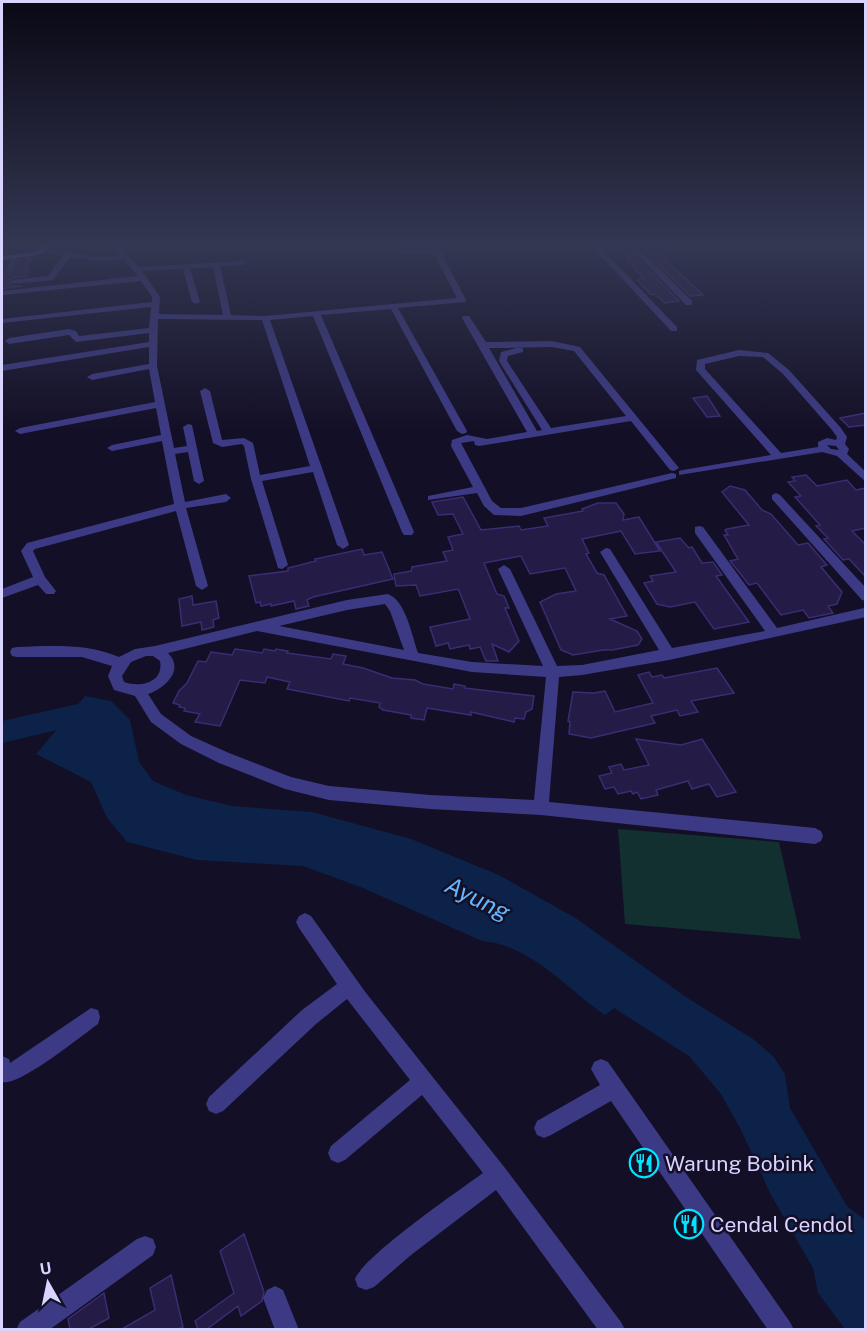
<svg xmlns="http://www.w3.org/2000/svg" width="867" height="1331" font-family="'Public Sans',sans-serif">
<style>
.green{fill:#12302f}
.water{fill:#0c2248}
.lines{fill:none;stroke-linecap:round;stroke-linejoin:round}
.river{fill:#0c2248;fill-rule:evenodd}
.building{fill:#241b47;stroke:#3b2d73;stroke-width:1.5}
.lane{stroke:#3d3a85;stroke-width:4}
.street{fill:#3d3a85;fill-rule:evenodd}
.secondary{fill:#6f6bff;fill-rule:evenodd}
.labels{text-anchor:middle;dominant-baseline:central;stroke-width:5;stroke-linejoin:round;paint-order:stroke}
.near-poi-label{font-size:21px;fill:#d9d4ff;stroke:#130f26;text-anchor:start}
.near-water-label{font-size:24px;font-style:italic;fill:#62b6ff;stroke:#130f26}
</style>
<rect width="100%" height="100%" fill="#130f26"/>
<path class="green" d="M618,829L779,842L801,939L625,924Z"/>
<path class="water" d="M85,696L111,701L130,720L139,762L153,781L186,795L232,806L312,812L411,839L499,875L577,919L686,997L753,1039L773,1056L785,1074L790,1108L847,1206L865,1220V1329H845L818,1293L813,1268L771,1195L741,1130L721,1094L689,1056L614,1008L605,1015C567,989 531,945 482,941L363,888L303,866L197,860L127,842L107,818L91,782L36,754Z"/>
<g class="lines">
<path class="river" d="M96,700L105,703L113,714L109,721L100,725L91,722L2,743V721Z"/>
</g>
<path class="building" d="M637,244H648L703,295L690,296Z
M625,245V246L679,301L665,303L655,294L651,295L637,280L644,279L626,259H631L619,246Z
M31,258L24,269L29,268L26,276L13,278L7,281L12,286H22L2,289V279L7,269L12,271L18,260Z
M707,396L720,416L707,417L693,398Z
M866,413V425L849,427L840,418Z
M806,475L817,486L847,480L856,490L866,488V528L852,531L866,545V577L849,559L843,560L824,539L828,538L816,526L820,525L795,497L801,496L788,482L795,481L792,477Z
M730,486L745,490L762,510L771,514L798,545L808,543L826,564L827,565L821,567L842,592L837,604L828,606L833,613L809,618L803,610L781,615L757,583L749,585L739,572L730,561L738,559L724,535H728L725,530L727,529L749,525L722,492Z
M463,497L481,530L519,526L521,530L548,526L544,518L583,511L582,509L598,503H616L624,514L623,520L639,517L660,551L635,554L621,531L582,539L589,553L586,554L597,573L604,575L627,616L610,619L637,631L642,639L638,645L612,650H603L573,655L561,650L540,602L556,594L576,591L565,568L530,574L521,556L484,563L497,594L504,596L509,608H505L519,641L509,652L492,644L498,661H486L480,647L470,649L469,645L450,649L448,643L436,646L430,627L470,619L460,593L458,589L420,596L416,585L396,586L394,574L411,571L412,567L447,561L443,552L453,550L448,537L463,534L453,514L438,515L432,502Z
M680,538L689,548L692,547L702,563L713,562L722,575L716,576L749,622L714,629L695,602L670,607L657,604L644,583L653,581L650,576L676,572L656,542Z
M362,549L364,555L382,552L393,579L313,597L307,600L309,606L296,609L294,601L271,606V604L261,606L260,602L256,603L249,576L288,571V568L316,561L315,559Z
M192,596L193,605L216,601L219,618L213,620L214,627L202,630L201,622L182,626L179,599Z
M235,649L262,653L264,649L275,651L276,649L288,651L287,653L331,659L333,654L346,656L343,664L363,668L392,678L415,680L423,684L453,689L454,684L465,686L464,688L534,696L532,709L526,712L524,719L515,718L514,722L471,712V715L427,708L424,720L411,718V715L383,710L379,707L380,703L350,698L349,701L287,689L290,682L267,677L265,683L240,680L220,726L195,722L200,714L184,711L185,708L179,707L180,705L173,703L179,691L187,683L198,661L206,662L211,652L232,655Z
M717,668L734,693L691,701L698,712L680,716L677,710L651,716L655,723L591,738L569,734L570,722L568,721L573,692L594,693L605,691L615,712L653,703L638,675L649,672L652,677L662,675L664,678Z
M636,739L681,745L702,739L736,792L717,797L709,784L692,789L688,781L656,790L658,795L641,799L637,792L633,794L631,791L618,794L614,787L605,789L599,776L612,773L609,767L621,764L624,770L649,765Z
M244,1234L264,1292L262,1301L241,1316L238,1306L207,1329H198L195,1321L234,1293L220,1251Z
M171,1275L183,1327L178,1329H122L155,1310L150,1288Z
M104,1293L109,1318L89,1329H70L68,1319Z"/>
<g class="lines">
<path class="lane" d="M10,267L15,257"/>
<path class="street" d="M108,244H116L139,267L244,261V265H241L220,266L231,315L265,316L457,298L434,254H401L391,244H398L403,250H440L466,300L465,302L398,308L467,431L466,433L462,434L457,431L391,309L321,315L414,532L412,535H404L402,532L313,316L270,320L349,545L343,549L337,545L313,472L262,481L288,565L282,569L278,568L251,479L244,446L242,444L222,447L213,443L200,391L205,388L210,391L222,440L244,438L253,443L260,475L310,466L262,320L158,319L157,366L174,448L187,446L183,427L188,424L192,425L204,481L199,484L194,481L188,452L175,454L185,502L226,494L231,498L226,502L186,508L208,586L202,590L196,586L176,511L35,549L33,551L45,577L56,591L54,594H46L38,585L2,598V589L33,577L21,551L27,543L174,504L162,441L112,451L107,448L112,445L161,435L156,408L20,434L15,431L20,428L155,402L149,369L92,380L87,377L92,374L149,364V347L2,371V365L149,342V333L76,342L69,335L9,344L5,341L9,338L69,329L76,331L79,336L149,328L151,307L2,323V319L152,302V297L141,281L2,295V291L138,276L124,260L97,261L70,257L53,280L13,284L9,282L13,280L48,276L63,255L41,252V248L97,257L120,256ZM213,267L223,315L159,314L160,297L142,271L183,269L192,302L196,304L200,302L190,268Z
M590,244H597L677,327V331H671Z
M627,244H634L692,301V305H686Z
M463,316H469L486,342L552,341L580,347L679,468L674,471L670,470L631,421L479,446L475,445L474,441L461,443L492,501L501,508H521L672,473L676,474V478L521,516L494,515L484,506L477,493L428,500V496L473,487L451,446L452,440L467,435L487,439L527,432L462,318ZM520,347L501,352L499,361L542,430L537,431L489,348L552,347L574,351L626,416L551,428L507,361L508,356L523,352V348Z
M739,350L768,353L789,370L841,428L847,437L845,444L849,449L847,454L866,472V482L837,456L822,452L679,475V471L683,470L771,455L696,370L697,360ZM739,356L763,357L783,374L832,430L837,437L836,440L827,438L818,442V447L781,453L705,369V364ZM827,445L836,446L839,450L831,449Z
M776,493L780,495L866,588V601L862,600L772,499V495Z
M699,526L703,527L777,628L864,608L866,617L669,660L582,675L559,677L549,802L815,828L821,831L823,836L821,841L815,844L541,815L430,809L329,800L285,789L219,763L181,744L151,722L135,696L114,690L108,676L112,666L82,657H17L12,656L10,652L12,648L17,647C52,646 86,643 119,657L135,649L155,646L347,600L388,594C406,601 412,636 418,653L472,662L543,666L498,569L504,565L510,569L557,666L582,665L659,650L600,552L606,548L610,549L672,648L765,631L695,533V527ZM385,604L390,611L404,650L279,626L347,610ZM257,631L472,672L546,677L534,800L430,795L329,786L291,777L229,753L191,736L161,714L148,694C165,688 185,670 168,653ZM146,656H153L160,661C164,682 141,688 124,682L122,676L131,662Z
M305,913L311,916L366,993L505,1168L621,1322L625,1330H598L496,1190L411,1255L374,1287L366,1290L358,1287L355,1279C365,1255 457,1192 483,1173L422,1095L345,1160L338,1163L331,1160L328,1153L331,1146L410,1080L347,999L316,1024L223,1111L216,1114L209,1111L206,1104L209,1097L302,1010L337,984L299,928L296,922L299,916Z
M91,1008L98,1010L100,1017L98,1024C81,1036 19,1087 2,1082V1056L9,1059L10,1063Z
M601,1059L608,1062L790,1322L794,1330H768L611,1101L551,1135L544,1138L537,1135L534,1128L537,1121L600,1085L591,1069L594,1062Z
M145,1236L153,1239L156,1247L153,1255L49,1330H16L20,1322L137,1239Z
M275,1286L283,1290L299,1330H275L263,1298L267,1290Z"/>
<path class="secondary" d="M49,244H57L39,255L2,260V256L33,252Z"/>
</g>
<linearGradient id="sky" x2="0" y2="1"><stop stop-color="#0a0815"/><stop offset="0.57" stop-color="#333752"/><stop offset="1" stop-color="#333752" stop-opacity="0"/></linearGradient>
<rect width="867" height="430" fill="url(#sky)"/>
<defs>
<g id="restaurant-ring" transform="scale(1.5)"><circle r="9.5" fill="#130f26" stroke="#00e5ff" stroke-width="1.5"/><path d="M-5-6h1v4h1v-4h1v4h1v-4h1v5L-1.5 .5V6h-2V.5L-5-1ZM5-6V6H3V1.5H1.5Q1.5-4 5-6Z" fill="#00e5ff"/></g>
</defs>
<g fill-rule="evenodd">
<use href="#restaurant-ring" x="644" y="1163"/>
<use href="#restaurant-ring" x="689" y="1224"/>
</g>
<g class="labels">
<g class="near-poi-label">
<text x="665" y="1163">Warung Bobink</text>
<text x="710" y="1224">Cendal Cendol</text>
</g>
<g class="near-water-label">
<text transform="translate(478 898) rotate(26)">Ayung</text>
</g>
</g>
<rect width="867" height="1331" fill="none" stroke="#d9d4ff" stroke-width="6"/>
<g transform="translate(48 1283) rotate(351)" stroke="#130f26" stroke-width="4.5" paint-order="stroke">
<path d="M0-4.5L10 22L0 15L-10 22Z" fill="#d9d4ff"/>
<text y="-9" font-size="16" font-weight="bold" text-anchor="middle" fill="#d9d4ff">U</text>
</g>
</svg>
